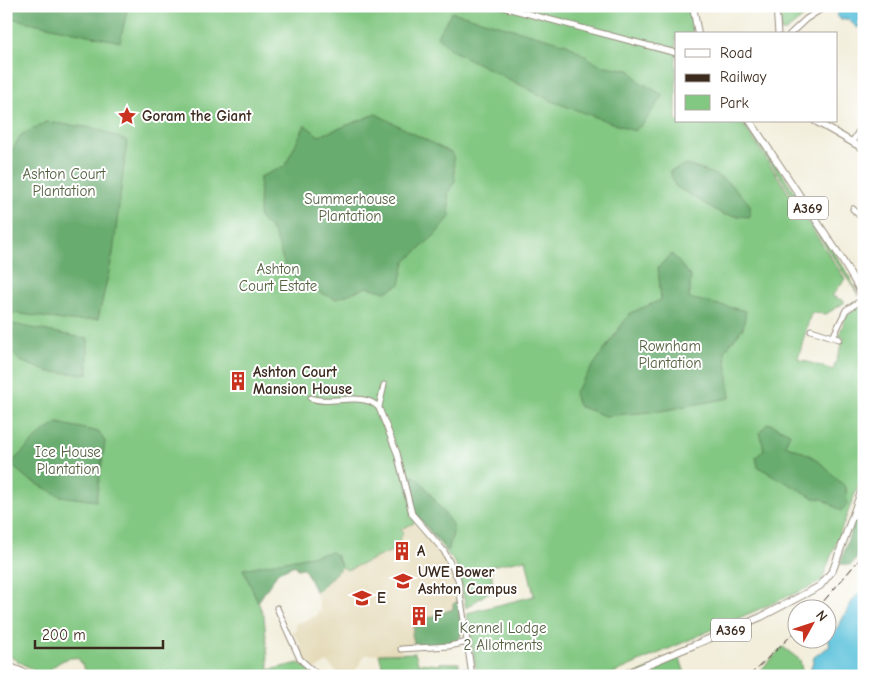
<svg xmlns="http://www.w3.org/2000/svg" width="870" height="682" font-family="'Comic Neue',sans-serif">
<style>
.built{fill:#e5dbba}
.green{fill:#82c782;stroke:#5e7850}
.forest{fill:#69ac70;stroke:#526b47}
.water{fill:#5dc2db;stroke:#4c767c}
.lines{fill:none;stroke-linecap:round;stroke-linejoin:round}
.minor-casing{stroke:#968c7c;stroke-width:7}
.major-casing{stroke:#968c7c;stroke-width:8}
.minor{stroke:#fff;stroke-width:5}
.major{stroke:#fff;stroke-width:6}
.rail{stroke:#3b2a1e;stroke-width:1;stroke-dasharray:8 4;stroke-linecap:butt}
.labels{text-anchor:middle;dominant-baseline:central;stroke-width:4;stroke-linejoin:round;paint-order:stroke}
.shield{fill:#fff;stroke:#766a62;stroke-width:1}
.shield-label{font-size:14px;font-weight:bold;fill:#3b2a1e}
.poi-label{font-size:15px;font-weight:bold;fill:#3b2a1e;stroke:#fff;text-anchor:start}
.park-label{font-size:15px;fill:#546141;stroke:#fff}
</style>
<rect width="100%" height="100%" fill="#fff"/>
<filter id="ink" filterUnits="userSpaceOnUse"><feTurbulence type="fractalNoise" baseFrequency=".02" numOctaves="2"/><feDisplacementMap in="SourceGraphic" scale="10" xChannelSelector="R" yChannelSelector="G"/><feConvolveMatrix kernelMatrix="1 2 1 2 8 2 1 2 1" color-interpolation-filters="sRGB"/></filter>
<filter id="wash" filterUnits="userSpaceOnUse"><feTurbulence type="fractalNoise" baseFrequency=".0096" numOctaves="4" result="noise"/><feDisplacementMap in="SourceGraphic" scale="20" xChannelSelector="R" yChannelSelector="G"/><feGaussianBlur stdDeviation="1.12" result="paint"/><feColorMatrix in="noise" values="0 0 0 0 0 0 0 0 0 0 0 0 0 0 0 0 0 1.4 0 .05"/><feComposite in="paint" operator="in"/></filter>
<g filter="url(#wash)">
<rect width="100%" height="100%" fill="#f2eedb"/>
<path class="built" d="M415,522L414,523L432,542L434,549L437,548L442,554L454,579L460,613L461,640L440,645L402,646L401,653L365,655L352,676H341L327,662L314,670L310,663L306,665L298,650L302,647L293,632L297,630L295,624L318,615L317,612L321,611L316,593L342,567L336,555L331,552Z"/>
<path class="green" d="M6,6H689L693,34H676V121H741L845,279L832,296L844,301V303L826,314L811,313L798,359L833,370L844,338L839,336L846,316L861,305L864,308V471L821,582L607,676H477L467,613L534,596L526,559L491,566L493,589L466,608L456,564L414,513L410,515L415,522L414,523L401,529L403,534L399,539L402,547L347,570L342,567L336,555L244,569L264,616L269,670L299,663L316,676H89L78,658C63,656 53,667 43,676L6,654Z
M779,6H815V8L786,31H781Z
M743,121H748L848,274L859,296Z
M783,647L800,660L803,676H755Z
M415,653L418,663L440,665V663H459V668H468V676H385L379,654Z
M679,656L686,676H632Z"/>
<path class="forest" d="M6,6H128L120,42L10,18L6,14Z
M452,12L567,44L599,65L630,70L640,82L663,95L644,123L634,131L554,102L451,50L437,36Z
M376,114L453,154L455,181L448,193L450,217L435,235L405,262L400,284L386,292L367,287L336,299C319,292 293,283 285,265C275,241 281,236 259,218L260,177L285,166L305,125L319,136Z
M46,122L94,128L127,141L113,254L98,319L70,321L6,312V160L21,135Z
M685,165C717,173 730,180 750,205V217L724,215L675,186L670,171Z
M672,254L691,277L689,298L746,311L743,328L725,350L730,398L661,411L605,416L578,406L574,393L630,313L661,300L658,267Z
M12,324L88,339V374L49,372L20,361L6,346V328Z
M58,423L99,432L105,442L96,501L60,496L28,479L10,464L42,433Z
M768,423L790,433L785,445C796,449 807,453 817,460C828,468 835,479 846,487L847,505L841,511L823,499L814,498L758,467L756,457L764,450L760,432Z
M403,472L416,477L423,484L452,524L453,533L448,551L413,510Z
M864,490V550L851,565L840,564Z
M331,552L336,555L342,567L316,593L305,570L303,568L297,569L295,565L278,572L258,602L243,569Z
M458,601L462,630L459,642L449,644L415,646L412,634L414,625L420,626L422,620L453,609V604Z"/>
<path class="water" d="M843,7L856,10L864,16V19L857,23L860,26L857,28L848,19H840L837,16L838,12Z
M864,589L862,676H809L814,657L830,646L828,637C843,628 848,598 864,589Z"/>
</g>
<g filter="url(#ink)">
<g class="lines">
<g class="minor-casing">
<path id="minor" d="M499,6L676,53
M776,6L778,34
M790,34L806,19L826,6
M852,142L864,123
M853,209L864,220
M811,330L839,339
M833,337L846,310L864,299
M311,398C330,406 364,390 379,408L397,453L412,514L444,551L458,579L472,676
M379,407L384,385
M277,608L300,659L319,676
M401,649L449,646L468,642"/>
</g>
<g class="major-casing">
<path id="major" d="M693,6L698,34
M750,121L838,253L864,297
M815,121L864,149
M6,665L32,676
M620,676L761,617L820,586L833,570L864,484"/>
</g>
<use href="#minor" class="minor"/>
<use href="#major" class="major"/>
<path class="rail" d="M816,610L864,554
M749,676L798,629"/>
</g>
</g>
<defs>
<g id="sight-bare" transform="scale(1.5)"><path d="M0-6L1.8-2.2L6-1.7L2.9 1.2L3.7 5.4L0 3.3L-3.7 5.4L-2.9 1.2L-6-1.7L-1.8-2.2Z" fill="#c8321e" stroke="#fff" stroke-width="2.5" paint-order="stroke"/></g>
<g id="building-bare" transform="scale(1.5)"><path d="M-4-6H4V6H1V3H-1V6H-4ZM-2.5-4.3h1.7v1.8h-1.7ZM.8-4.3h1.7v1.8H.8ZM-2.5-1h1.7V.8h-1.7ZM.8-1h1.7V.8H.8Z" fill="#c8321e" stroke="#fff" stroke-width="2.5" paint-order="stroke"/></g>
<g id="university-bare" transform="scale(1.5)"><path d="M0-5L7-2L0 1L-7-2ZM-4 1L0 2.5L4 1V4Q0 6-4 4Z" fill="#c8321e" stroke="#fff" stroke-width="2.5" paint-order="stroke"/></g>
</defs>
<g fill-rule="evenodd">
<use href="#sight-bare" x="127" y="116"/>
<use href="#building-bare" x="238" y="381"/>
<use href="#building-bare" x="402" y="551"/>
<use href="#university-bare" x="403" y="581"/>
<use href="#university-bare" x="362" y="598"/>
<use href="#building-bare" x="419" y="616"/>
</g>
<g class="labels">
<g class="shield">
<rect x="788" y="196.5" width="40" height="23" rx="4"/>
<rect x="711" y="618.5" width="40" height="23" rx="4"/>
</g>
<g class="shield-label">
<text x="808" y="208">A369</text>
<text x="731" y="630">A369</text>
</g>
<g class="poi-label">
<text x="142" y="116">Goram the Giant</text>
<text x="253" y="372">Ashton Court<tspan x="253" dy="17">Mansion House</tspan></text>
<text x="417" y="551">A</text>
<text x="418" y="572">UWE Bower<tspan x="418" dy="17">Ashton Campus</tspan></text>
<text x="377" y="598">E</text>
<text x="434" y="616">F</text>
</g>
<g class="park-label">
<text x="64" y="174">Ashton Court<tspan x="64" dy="17">Plantation</tspan></text>
<text x="350" y="199">Summerhouse<tspan x="350" dy="17">Plantation</tspan></text>
<text x="278" y="269">Ashton<tspan x="278" dy="17">Court Estate</tspan></text>
<text x="670" y="346">Rownham<tspan x="670" dy="17">Plantation</tspan></text>
<text x="68" y="452">Ice House<tspan x="68" dy="17">Plantation</tspan></text>
<text x="503" y="628">Kennel Lodge<tspan x="503" dy="17">2 Allotments</tspan></text>
</g>
</g>
<rect width="870" height="682" fill="none" stroke="#fff" stroke-width="25"/>
<rect x="675" y="32" width="162" height="90" fill="#ffffff" stroke="#b1aaa5"/>
<rect x="685" y="49" width="25" height="8" fill="#ffffff" stroke="#b1aaa5"/>
<text x="720" y="58" font-size="15" fill="#3b2a1e">Road</text>
<rect x="685" y="74" width="25" height="8" fill="#3b2a1e" stroke="#b1aaa5"/>
<text x="720" y="82" font-size="15" fill="#3b2a1e">Railway</text>
<rect x="685" y="95" width="25" height="15" fill="#82c782" stroke="#b1aaa5"/>
<text x="720" y="108" font-size="15" fill="#3b2a1e">Park</text>
<g transform="translate(812 624) rotate(50)"><circle r="24" fill="#ffffff" stroke="#b1aaa5"/>
<path d="M0-4L9 19L0 12L-9 19Z" fill="#c8321e"/>
<text y="-8" font-size="14" font-weight="bold" text-anchor="middle" fill="#3b2a1e">N</text>
</g>
<path d="M35 640v8h128v-8" fill="none" stroke="#3b2a1e" stroke-width="2.5"/>
<text x="42" y="640" font-size="15" fill="#3b2a1e" stroke="#ffffff" stroke-width="4" paint-order="stroke">200 m</text>
</svg>
